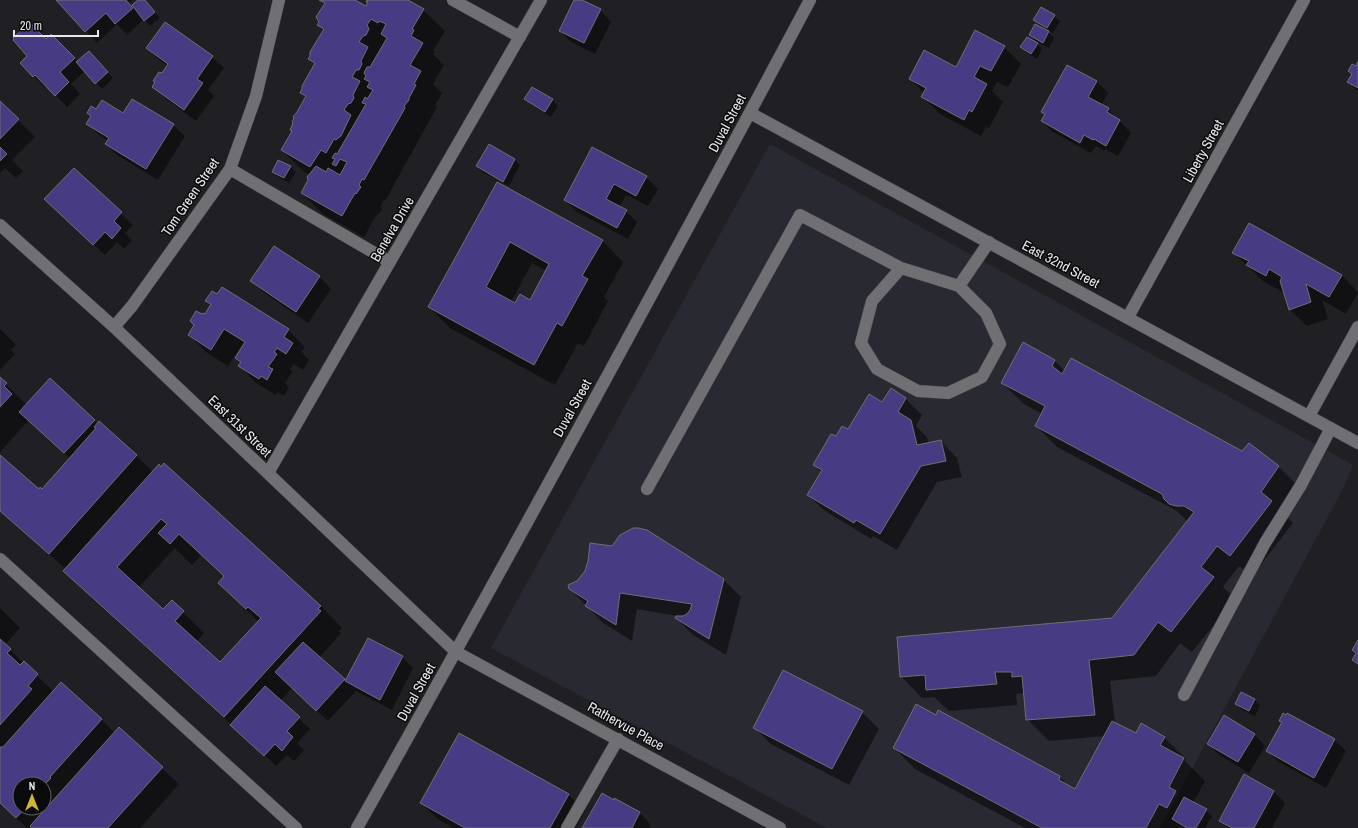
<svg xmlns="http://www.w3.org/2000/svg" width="1358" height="828" font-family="'Archivo Narrow',sans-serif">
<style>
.built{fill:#292932}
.shadow{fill:#0007;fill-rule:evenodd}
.building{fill:#473c83;stroke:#6e6e72;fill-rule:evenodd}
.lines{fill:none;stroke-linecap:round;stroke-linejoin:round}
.minor-casing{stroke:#3b3b3e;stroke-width:13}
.minor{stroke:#707074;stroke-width:12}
.labels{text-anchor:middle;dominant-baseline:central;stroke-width:3;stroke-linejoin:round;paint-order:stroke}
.street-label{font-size:14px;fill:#e8e8eb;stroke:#0a0a0c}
</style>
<rect width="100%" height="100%" fill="#202024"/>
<path class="built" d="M770,144L1353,465L1345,485L1160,828H827L491,648Z"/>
<path class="shadow" d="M57,0H132L129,3L132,7L140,0H145L160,18L150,26L144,19L127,35L117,24L97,43Z
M320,0H353L366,8L369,3V0H406L423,10L445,31L433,51L435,52L433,54L444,65L433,84L442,93L435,105L437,107L385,201L384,200L380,207L382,209L378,215L377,214L364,237L323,214L302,193L309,180L310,175L303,171L282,150L293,131L306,98L302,93L316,65L310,59L324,30L318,25L325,5Z
M575,0H580L600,10L611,22L595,54L571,42L560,31Z
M1054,16L1060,21L1053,33L1040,25L1035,20Z
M165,23L212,57L224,68L208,90L214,96L196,121L165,98L153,87L168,66L159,60L147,48Z
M1046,30L1054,38L1049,48L1035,41L1030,35Z
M51,35L78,62L95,58L113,78L102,89L85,71L71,84L80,94L67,107L47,86L45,88L21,63Z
M1037,44L1042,49L1037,59L1027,53L1022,47Z
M1004,47L1021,64L1008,87L997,82L992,91L1003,102L989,128L986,127L981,136L940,114L923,97L925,94L910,79L956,69Z
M1358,63V91L1348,82Z
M1068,66L1097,82L1108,93L1101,105L1108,109L1131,133L1118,156L1105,149L1104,151L1096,146L1091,153L1053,132L1042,121L1045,115L1042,112Z
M526,99L552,100L558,106L551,117L531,104Z
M0,102L35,137L12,160L23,171L16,178L5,168L0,173Z
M96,110L173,125L185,136L158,180L117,155L106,144L108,141L99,135L88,124Z
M489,145L515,160L520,165L509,186L482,172L477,166Z
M592,149L646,177L658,189L648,206L626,195L619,207L626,211L637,222L628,239L577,212L565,200Z
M290,167L296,172L289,183L278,177L273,172Z
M74,169L133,225L125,233L132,240L124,249L117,242L105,255L57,211Z
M497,183L602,240L623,262L604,297L608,301L584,346L578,343L555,385L450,328L429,307ZM532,263L547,271L530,301L515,304L511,302Z
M274,247L320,277L331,289L308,323L263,292L251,281Z
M1233,252L1342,275L1358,293L1346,314L1322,300L1328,319L1307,326L1290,310L1284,289L1283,292L1264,282Z
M207,301L288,330L305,347L301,352L309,360L303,370L294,364L290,369L293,371L285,383L289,387L284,396L278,392L276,395L256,383L240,366L241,363L236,358L243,346L242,345L228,366L206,352L189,335L205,316L211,306Z
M0,329L16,345L11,350L15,354L0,370Z
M1054,360L1065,371L1243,452L1249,445L1279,467L1300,488L1283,513L1293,523L1252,576L1239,566L1223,587L1235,599L1192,652L1180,643L1156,676L1110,681L1115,723L1137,735L1164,737L1186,759L1185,761L1205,781L1193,803L1206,810L1212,816L1205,828H1184L1180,826L1179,828H1025L915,769L894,748L1060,777L1070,787L1076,790L1105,736L1049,741L1027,719L1024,693L1016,694L1017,705L949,711L934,697L922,698L901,676L1112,619L1187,521L1177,511L1057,447L1036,426L1042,414L1024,404L1002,383Z
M0,379L27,405L94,420L136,455L153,472L161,468L164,465L321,606L342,628L339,631L341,633L319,658L346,682L368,639L402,657L413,668L392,710L356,691L328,721L292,688L280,701L310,729L297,743L304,750L294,761L287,755L276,766L232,725L85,592L64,571L66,569L0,511V456L39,491H42L71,459L29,420L0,452ZM175,548L192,565L201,555L225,577L219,583L259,622L220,664L196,642L204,633L183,612L163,611L138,588Z
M905,398L922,415L916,426L927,437L929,444L941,441L957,458L962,477L937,482L897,550L873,536L871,539L825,511L808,495L822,473L814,465L836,438L848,431L882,404Z
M638,529L724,580L741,597L726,655L693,635L676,618L678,616L637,609L632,641L603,623L570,589L569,586L582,577L612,547L620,535L625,532Z
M0,608L20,628L5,645L54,692L101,719L115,733L119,729L179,784L140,828H27L0,804ZM20,784H44V808H20Z
M1241,693L1255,700L1260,705L1255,716L1242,710L1236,704Z
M862,712L879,729L849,785L771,744L754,727Z
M1287,714L1335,740L1346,751L1326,788L1279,762L1267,751L1282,723L1280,721Z
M1254,734L1265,746L1249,773L1219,755L1208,743Z
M1244,776L1274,792L1285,803L1272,828H1228L1220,820Z
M568,794L585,811L576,828H453L438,819L421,803Z
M615,799L640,813L651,825L649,828H583Z"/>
<path class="building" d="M56,0H126L133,8L115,24L106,13L85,32Z
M138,0H145L155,12L144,21L132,5Z
M319,0H355L366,6L368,2H366L367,0H408L424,9L412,29L414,30L411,36L423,43L410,65L421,71L414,84L416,85L409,98V100L404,106L405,108L364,180L362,179L359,185L361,187L356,194L355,193L342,216L301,193L308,180L307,177L316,166L326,172L328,168L340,175L347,162L340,159L336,166L332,164L335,159L332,158L335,153L337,154L366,104L362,103L365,97L367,99L373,90L367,87L370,82L364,79L366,76L364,73L367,67H370L387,38L381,34L386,24L379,21L378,23L371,19L367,25L369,29L366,35L363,36L359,42L368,47L361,61L362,64L359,70H356L352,77L360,81L353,95L354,98L351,103L348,104L344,110L351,115L341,136L338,138L336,140L334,139L326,153L321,150L310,167L281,150L292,131L290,130L293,123L292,122L294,118L293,117L297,112L306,96L300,93L302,89V86L315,63L308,59L310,56V52L324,29L317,25L319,22L316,17L325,3Z
M574,0H582L601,9L584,43L559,31Z
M1041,7L1055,15L1047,28L1033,20Z
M165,22L213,56L197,79L203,83L184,110L152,87L155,82L153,81L159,72L162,73L168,64L146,48Z
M28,24L30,26L31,24L46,39L51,34L75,58L60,72L69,82L55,96L35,75L33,77L20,63L27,56L13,40L14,39L13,38Z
M1035,24L1049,31L1043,43L1029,35Z
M975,30L1005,46L991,71L980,66L974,77L987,84L972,112L969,110L964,120L921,97L926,88L909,79L924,50L956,67Z
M1027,37L1038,43L1031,54L1020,47Z
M89,51L108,72L95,84L76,62Z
M1358,61V88L1347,82L1352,74L1348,71L1352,64L1356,66Z
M1067,65L1097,81L1088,97L1109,108L1107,112L1120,120L1106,146L1094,139L1093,140L1084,135L1080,143L1041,121L1045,114L1041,112Z
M532,87L553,99L545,112L524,99Z
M132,99L174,124L146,169L105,144L109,138L86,124L91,116L87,113L91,106L96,109L102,100L123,113Z
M0,101L19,119L0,139Z
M489,144L515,159L503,182L476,166Z
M0,147L7,154L0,161Z
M592,147L647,176L636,196L614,184L606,199L627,210L617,228L564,200Z
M278,160L291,166L284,178L272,172Z
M74,168L122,212L114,221L121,228L112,239L105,232L93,245L44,199Z
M497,182L603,240L582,276L588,279L562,326L557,323L534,365L428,307ZM510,242L549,264L530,300L520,294L515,303L486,287Z
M1249,223L1342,275L1329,297L1306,284L1311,302L1289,310L1280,281L1282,277L1269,269L1266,276L1246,265L1249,261L1232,253Z
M274,246L320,276L296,312L250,281Z
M222,287L289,329L284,337L293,343L286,354L277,348L274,352L277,354L268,367L273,369L267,380L261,376L259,379L238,366L241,362L235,358L245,342L224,329L211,350L188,335L194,325L190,321L196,311L202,314L203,313L205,314L211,304L205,301L212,291L217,294Z
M1023,342L1055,360L1052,366L1062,374L1071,358L1242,451L1249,443L1279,466L1261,492L1272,501L1230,556L1217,546L1201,567L1214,577L1171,632L1158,622L1134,655L1089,660L1095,715L1026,720L1022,676L1012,677V672H995L997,684L926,690L925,675L900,677L897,637L1112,618L1194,512L1184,506H1176L1169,504L1164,499L1162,494L1035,426L1045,406L1001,383Z
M0,377L7,383L4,386L12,394L0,407Z
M50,378L95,420L64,453L19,412Z
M891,388L906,398L898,412L911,420L917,445L941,440L946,461L921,466L880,534L856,520L854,523L807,495L822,470L813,465L831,434L836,436L842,426L848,429L869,394L882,402Z
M99,421L137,455L49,554L0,511V455L39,489L40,487L42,489L96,428L94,427Z
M164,463L321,606L318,609L321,611L224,717L63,571L159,464L161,467ZM161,519L167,524L158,533L170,544L179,534L224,576L218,583L246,609L248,607L261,618L220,662L175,621L184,611L172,600L163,609L117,567Z
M633,528H638L647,530L724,579L709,639L675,618L676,616H683L687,614L690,610L692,604L620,593L616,625L585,606L588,601L569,589L568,585L577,581L585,571L588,561L590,543L612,546L620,535Z
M368,638L403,656L380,700L345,681Z
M0,639L11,649L7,653L20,665L24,661L38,674L28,686L32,689L0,725Z
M1358,640V664L1352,660L1356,653L1352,650Z
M303,642L345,679L316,711L275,672Z
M783,670L863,711L832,769L753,728Z
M61,682L102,719L50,777L51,778L44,785V784H20V808H25L16,818L0,803V747H3Z
M265,686L300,717L287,731L293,737L282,751L275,744L264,756L230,725Z
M1241,692L1255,699L1249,711L1235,704Z
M916,704L936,715L938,710L1060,776L1059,780L1075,789L1112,721L1136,733L1141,723L1165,737L1160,745L1184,758L1169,787L1176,791L1167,808L1159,804L1146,828H1042L893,748Z
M1283,713L1286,715L1287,713L1335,739L1314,778L1266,751L1282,722L1279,721Z
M1224,715L1255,734L1238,762L1207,744Z
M119,727L163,767L108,828H32L30,826Z
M459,733L569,794L550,828H465L420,803Z
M1244,774L1274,791L1254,828H1232L1219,821Z
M602,793L614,800V798L640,812L632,828H582Z
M1184,797L1207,809L1196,828H1187L1172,819Z"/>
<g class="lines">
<g class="minor-casing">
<path id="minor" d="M453,0L520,37
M750,113L1358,443
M230,169L390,262
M0,225L114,327L456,652L780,828
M959,286L901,268L872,301L861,343L877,369L918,391L948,393L982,377L1000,344L986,313L959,286L989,242
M1128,317L1304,0
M114,327L132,306L230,169L256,96L279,0
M1309,416L1358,327
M268,473L541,0
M647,489L800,215L901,268
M0,559L296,828
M1184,695L1265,543L1301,485L1331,428
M357,828C511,554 662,278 810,0
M567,828L618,739"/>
</g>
<use href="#minor" class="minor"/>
</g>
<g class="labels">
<g class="street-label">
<text transform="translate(727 123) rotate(-62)">Duval Street</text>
<text transform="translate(1203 151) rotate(-61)">Liberty Street</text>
<text transform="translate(190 197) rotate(-56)">Tom Green Street</text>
<text transform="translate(392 229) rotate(-60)">Benelva Drive</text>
<text transform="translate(1061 264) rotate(28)">East 32nd Street</text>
<text transform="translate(572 408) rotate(-61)">Duval Street</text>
<text transform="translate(240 426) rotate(44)">East 31st Street</text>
<text transform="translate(416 692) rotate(-61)">Duval Street</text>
<text transform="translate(626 726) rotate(29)">Rathervue Place</text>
</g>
</g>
<g transform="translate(32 796)"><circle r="19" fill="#0a0a0c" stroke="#636365"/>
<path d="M0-3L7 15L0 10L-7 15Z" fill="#d1b736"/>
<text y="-6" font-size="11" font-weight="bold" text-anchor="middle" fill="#e8e8eb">N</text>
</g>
<path d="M14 30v6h84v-6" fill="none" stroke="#e8e8eb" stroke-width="2"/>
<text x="20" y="30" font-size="12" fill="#e8e8eb" stroke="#0a0a0c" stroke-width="3" paint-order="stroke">20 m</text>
</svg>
